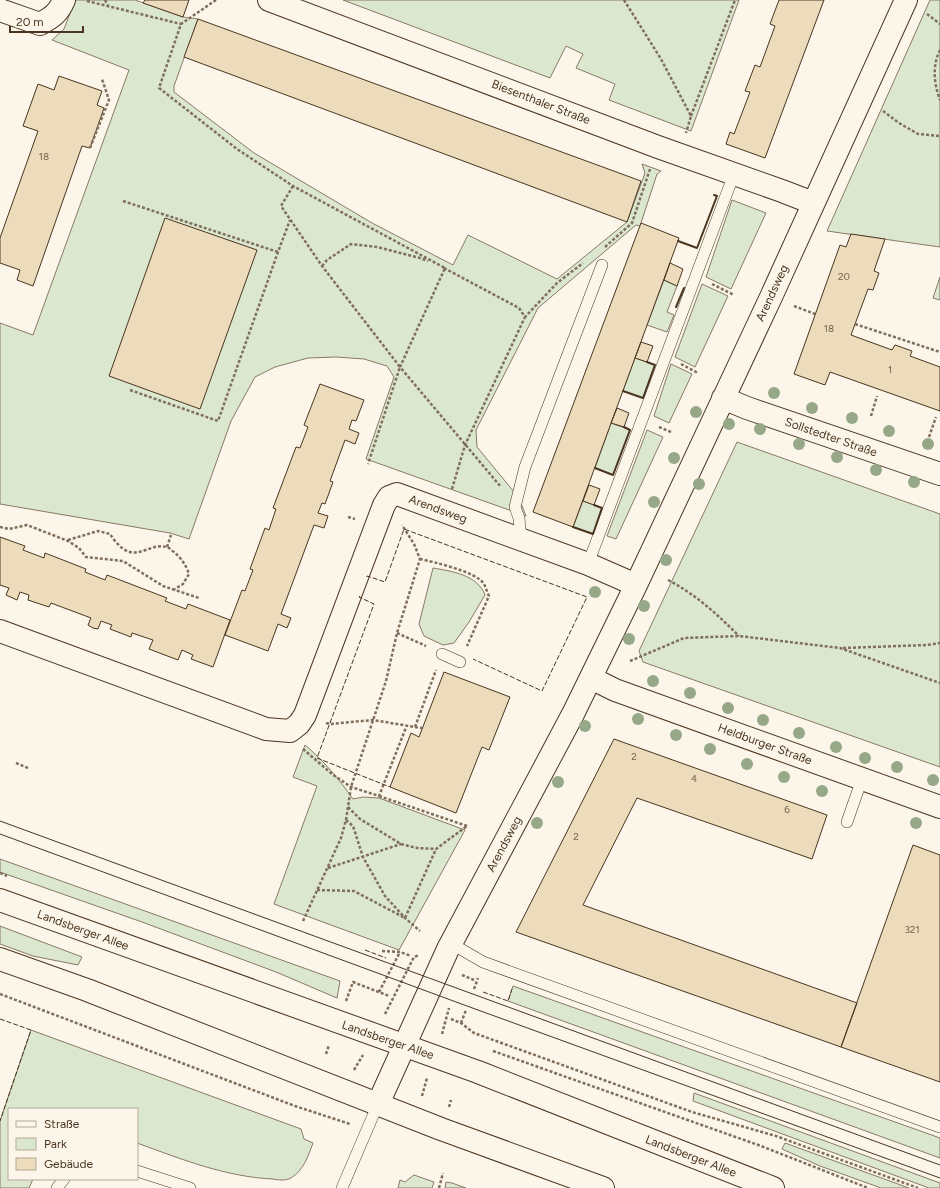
<svg xmlns="http://www.w3.org/2000/svg" width="940" height="1188" font-family="Figtree,sans-serif">
<style>
.green{fill:#dce7d0;stroke:#887966}
.building{fill:#ecdcbc;stroke:#4a3520}
.lines{fill:none;stroke-linecap:round;stroke-linejoin:round}
.service-casing{stroke:#4a3520;stroke-width:12}
.minor-casing{stroke:#4a3520;stroke-width:24}
.primary-casing{stroke:#4a3520;stroke-width:24}
.path{stroke:#7f6f5c;stroke-width:2.5;stroke-dasharray:3 2;stroke-linecap:butt}
.service{stroke:#fbf6e9;stroke-width:11}
.minor{stroke:#fbf6e9;stroke-width:22}
.primary{stroke:#fbf6e9;stroke-width:22}
.tram{stroke:#4a3520;stroke-width:1}
.fence{stroke:#4a3520;stroke-width:1;stroke-dasharray:5 2;stroke-linecap:butt}
.wall{stroke:#4a3520;stroke-width:2}
.tree{fill:#96a887}
.labels{text-anchor:middle;dominant-baseline:central;stroke-width:3;stroke-linejoin:round;paint-order:stroke}
.number-label{font-size:10px;fill:#725f47}
.street-label{font-size:12px;fill:#4a3520;stroke:#fbf6e9}
</style>
<rect width="100%" height="100%" fill="#fbf6e9"/>
<path class="green" d="M75,0H135L183,17L198,19L174,86V92L254,153L372,223L453,265L468,235L557,279L627,222L645,173L642,164L661,171L657,174L640,226L636,225L538,308L476,430L477,447L519,498L526,516L366,459L394,377L387,366L364,359L336,357L308,358L275,367L255,377L231,421L189,539L170,533L0,504V323L33,335L129,70L52,40L64,29Z
M343,0H739L691,131L609,100L615,84L576,68L583,54L566,46L550,78Z
M930,0H940V247L827,231Z
M732,200L766,213L731,289L706,277Z
M940,277V300L933,298Z
M664,280L677,286L667,312L674,315L667,332L647,325Z
M702,284L728,296L695,367L675,357Z
M635,358L655,365L643,398L623,391Z
M671,364L692,374L669,423L654,416Z
M611,423L630,430L613,475L595,468Z
M647,430L663,437L616,539L607,536Z
M737,442L940,514V767L643,662L639,651Z
M583,501L602,508L593,534L573,527Z
M433,568C451,571 478,575 485,595L469,622L454,643L443,645L424,636L419,624Z
M305,745C324,761 339,779 353,799L363,797L379,798L465,830L399,950L274,904L317,786L293,777Z
M0,859L340,981L337,998L276,972L142,922L0,872Z
M0,926L82,957L78,965L33,956L0,944Z
M513,986L940,1138V1158L508,1001Z
M31,1030L301,1129L304,1139L313,1143C308,1156 304,1170 291,1178C286,1181 278,1180 273,1179C226,1177 181,1159 137,1143V1109H9V1179H33L29,1188H0V1121Z
M694,1093L940,1183V1188H929L693,1101Z
M785,1143L909,1188H881L820,1166L782,1149Z
M414,1175L434,1182L432,1188H398L400,1180L405,1182Z
M446,1182L452,1183L466,1188H445Z"/>
<path class="building" d="M145,0H189L183,17L143,3Z
M779,0H824L765,158L726,144L730,132L734,134L750,92L745,91L755,65L760,67L775,26L770,24Z
M198,19L641,181L627,222L184,57Z
M59,76L102,91L97,105L104,108L90,148L82,146L33,286L17,280L20,270L0,263V238L38,131L23,126L38,84L54,90Z
M165,218L257,250L200,409L109,376Z
M641,223L679,238L573,527L533,512Z
M851,234L885,239L874,271L879,273L873,290L868,289L851,335L892,350L895,345L912,351L910,356L940,367V411L830,372L825,385L794,374L840,245L846,247Z
M670,263L683,269L677,286L664,280Z
M641,342L653,346L647,362L635,358Z
M320,384L364,400L356,421L352,420L349,429L359,433L355,444L345,440L330,481L333,482L325,504L322,503L318,513L328,516L324,528L314,525L281,614L291,618L287,628L278,624L268,651L225,635L242,590L245,591L253,570L250,569L265,528L269,530L276,509L273,508L296,447L300,448L308,427L304,425Z
M617,408L629,413L624,427L611,423Z
M589,485L600,489L594,505L583,501Z
M0,537L25,546L23,550L44,558L45,553L86,569L85,572L105,580L107,575L167,598L165,601L186,609L188,604L230,620L213,667L191,659L193,655L182,650L178,660L149,649L153,640L132,633L131,637L110,629L112,625L101,621L98,629L93,628L88,625L91,618L51,603L49,607L28,600L29,595L20,592L17,600L6,595L9,588L0,585Z
M444,672L510,697L489,750L482,747L456,813L390,787L411,733L419,737Z
M614,739L827,815L812,859L637,798L583,905L857,1003L841,1047L516,932Z
M913,845L940,855V1082L841,1047Z"/>
<g class="lines">
<g class="service-casing">
<path id="service" d="M521,540L519,518L515,507L525,467L602,265
M588,564L734,174
M442,654L460,662
M847,822L862,779
M452,944L483,962L940,1127
M137,1171L190,1188
M57,1188L64,1179
M342,1188L378,1104"/>
</g>
<g class="minor-casing">
<path id="minor" d="M269,0L658,147L782,191L813,203
M0,10L40,24C52,17 58,14 64,0
M723,398L747,408L940,474
M0,631L266,729L290,731L299,724L305,715L384,505L389,497L397,494L588,564L636,585
M591,678L615,690L940,807
M378,1104L448,949L573,714L636,585L771,297L906,0"/>
</g>
<g class="primary-casing">
<path id="primary" d="M0,900L478,1072L773,1188
M0,959L87,990L441,1129L603,1188"/>
</g>
<path class="path" d="M105,0L108,6
M216,0L181,24L159,88L237,149L293,186L445,268L400,367L501,487
M624,0L661,59L691,116L686,133
M87,1L181,24
M927,14L940,24
M940,50C932,66 934,84 940,100
M883,111L899,123L918,134L940,136
M691,116L735,0
M90,148L109,100L102,79
M293,186L281,206L322,266L400,367L368,464
M123,201L278,252
M605,247L632,223L650,169
M322,266L327,260L351,244L377,247L420,258L428,261
M444,268L519,308L525,317L557,283L583,263
M712,284L734,295
M794,306L815,314
M855,324L940,352
M681,364L698,373
M130,390L218,421L278,252L290,220
M871,416L877,396
M659,427L671,432
M929,437L936,417
M452,489L465,445L525,317
M348,517L355,519
M0,527L9,529L27,525L68,541L79,548L86,557L123,561L163,586L199,598
M68,540L98,531L110,534C114,540 120,548 127,551C140,557 153,543 166,547C169,547 171,550 174,552C181,558 186,565 189,574L183,584L175,589
M167,547L171,535
M420,559C434,562 477,572 484,584C486,588 487,592 489,596L467,646
M668,580C695,594 717,614 739,636
M397,633L426,646
M843,648L927,645L940,643
M630,661L684,638L739,636L840,648L940,683
M326,723L330,724L373,720L415,727L436,670
M415,727L422,728
M303,749L332,774L351,787L379,796L407,725
M16,763L28,768
M379,796L467,826
M348,807L360,819L401,844L417,848L436,849L467,826
M346,820L353,826L363,857L385,896L405,918L420,931
M328,868L401,844
M0,873L7,876
M317,890L354,891L405,918L436,849
M303,921L341,838L346,820L351,787L386,681L397,633L420,559L414,544L402,525
M382,951L400,952L411,956
M462,975L474,980
M474,989L478,978
M379,992L400,952
M0,994L295,1106L350,1124
M346,1001L353,982L389,996
M385,1014L414,957L419,955
M451,1019L461,1023L474,1033L692,1112L776,1136L918,1188
M461,1023L466,1010
M442,1034L449,1008
M493,1051L761,1146L868,1188
M326,1054L329,1045
M354,1070L363,1055
M422,1096L427,1078
M449,1107L451,1100
M439,1188L443,1173"/>
<use href="#service" class="service"/>
<use href="#minor" class="minor"/>
<use href="#primary" class="primary"/>
<path class="tram" d="M0,821L940,1165
M0,834L467,1006L940,1178"/>
<path class="fence" d="M367,577V576L385,582L404,529L587,597L542,691L473,659
M360,596L359,597L374,604L317,758L390,787
M365,950L386,958
M483,992L508,1001L512,989
M0,1019L31,1030L0,1121"/>
<path class="wall" d="M678,241L697,248L717,196L714,195
M676,307L684,288
M623,391L643,398L655,365L647,362
M595,468L613,475L630,430L624,427
M573,527L593,534L602,508L594,505"/>
</g>
<g class="tree">
<circle cx="774" cy="393" r="6"/>
<circle cx="812" cy="408" r="6"/>
<circle cx="696" cy="412" r="6"/>
<circle cx="852" cy="418" r="6"/>
<circle cx="729" cy="424" r="6"/>
<circle cx="760" cy="429" r="6"/>
<circle cx="889" cy="431" r="6"/>
<circle cx="799" cy="444" r="6"/>
<circle cx="928" cy="444" r="6"/>
<circle cx="837" cy="457" r="6"/>
<circle cx="674" cy="458" r="6"/>
<circle cx="876" cy="470" r="6"/>
<circle cx="914" cy="482" r="6"/>
<circle cx="699" cy="484" r="6"/>
<circle cx="654" cy="502" r="6"/>
<circle cx="666" cy="560" r="6"/>
<circle cx="595" cy="592" r="6"/>
<circle cx="644" cy="606" r="6"/>
<circle cx="629" cy="639" r="6"/>
<circle cx="653" cy="681" r="6"/>
<circle cx="690" cy="693" r="6"/>
<circle cx="728" cy="708" r="6"/>
<circle cx="638" cy="719" r="6"/>
<circle cx="763" cy="720" r="6"/>
<circle cx="585" cy="726" r="6"/>
<circle cx="799" cy="733" r="6"/>
<circle cx="676" cy="735" r="6"/>
<circle cx="836" cy="747" r="6"/>
<circle cx="710" cy="749" r="6"/>
<circle cx="865" cy="758" r="6"/>
<circle cx="747" cy="764" r="6"/>
<circle cx="897" cy="767" r="6"/>
<circle cx="784" cy="777" r="6"/>
<circle cx="933" cy="780" r="6"/>
<circle cx="558" cy="782" r="6"/>
<circle cx="822" cy="791" r="6"/>
<circle cx="537" cy="823" r="6"/>
<circle cx="916" cy="823" r="6"/>
</g>
<g class="labels">
<g class="number-label">
<text x="44" y="156">18</text>
<text x="844" y="276">20</text>
<text x="829" y="328">18</text>
<text x="890" y="369">1</text>
<text x="634" y="756">2</text>
<text x="694" y="778">4</text>
<text x="787" y="809">6</text>
<text x="576" y="836">2</text>
<text x="912" y="929">321</text>
</g>
<g class="street-label">
<text transform="translate(541 102) rotate(21)">Biesenthaler Straße</text>
<text transform="translate(772 293) rotate(-65)">Arendsweg</text>
<text transform="translate(831 437) rotate(19)">Sollstedter Straße</text>
<text transform="translate(438 509) rotate(20)">Arendsweg</text>
<text transform="translate(765 744) rotate(20)">Heldburger Straße</text>
<text transform="translate(504 844) rotate(-62)">Arendsweg</text>
<text transform="translate(83 930) rotate(20)">Landsberger Allee</text>
<text transform="translate(388 1040) rotate(19)">Landsberger Allee</text>
<text transform="translate(691 1156) rotate(21)">Landsberger Allee</text>
</g>
</g>
<rect x="8" y="1108" width="130" height="72" fill="#fbf6e9" stroke="#b4a999"/>
<rect x="16" y="1121" width="20" height="6" fill="#fbf6e9" stroke="#b4a999"/>
<text x="44" y="1128" font-size="12" fill="#4a3520">Straße</text>
<rect x="16" y="1138" width="20" height="12" fill="#dce7d0" stroke="#b4a999"/>
<text x="44" y="1148" font-size="12" fill="#4a3520">Park</text>
<rect x="16" y="1158" width="20" height="12" fill="#ecdcbc" stroke="#b4a999"/>
<text x="44" y="1168" font-size="12" fill="#4a3520">Gebäude</text>
<path d="M10 26v6h73v-6" fill="none" stroke="#4a3520" stroke-width="2"/>
<text x="16" y="26" font-size="12" fill="#4a3520" stroke="#fbf6e9" stroke-width="3" paint-order="stroke">20 m</text>
</svg>
